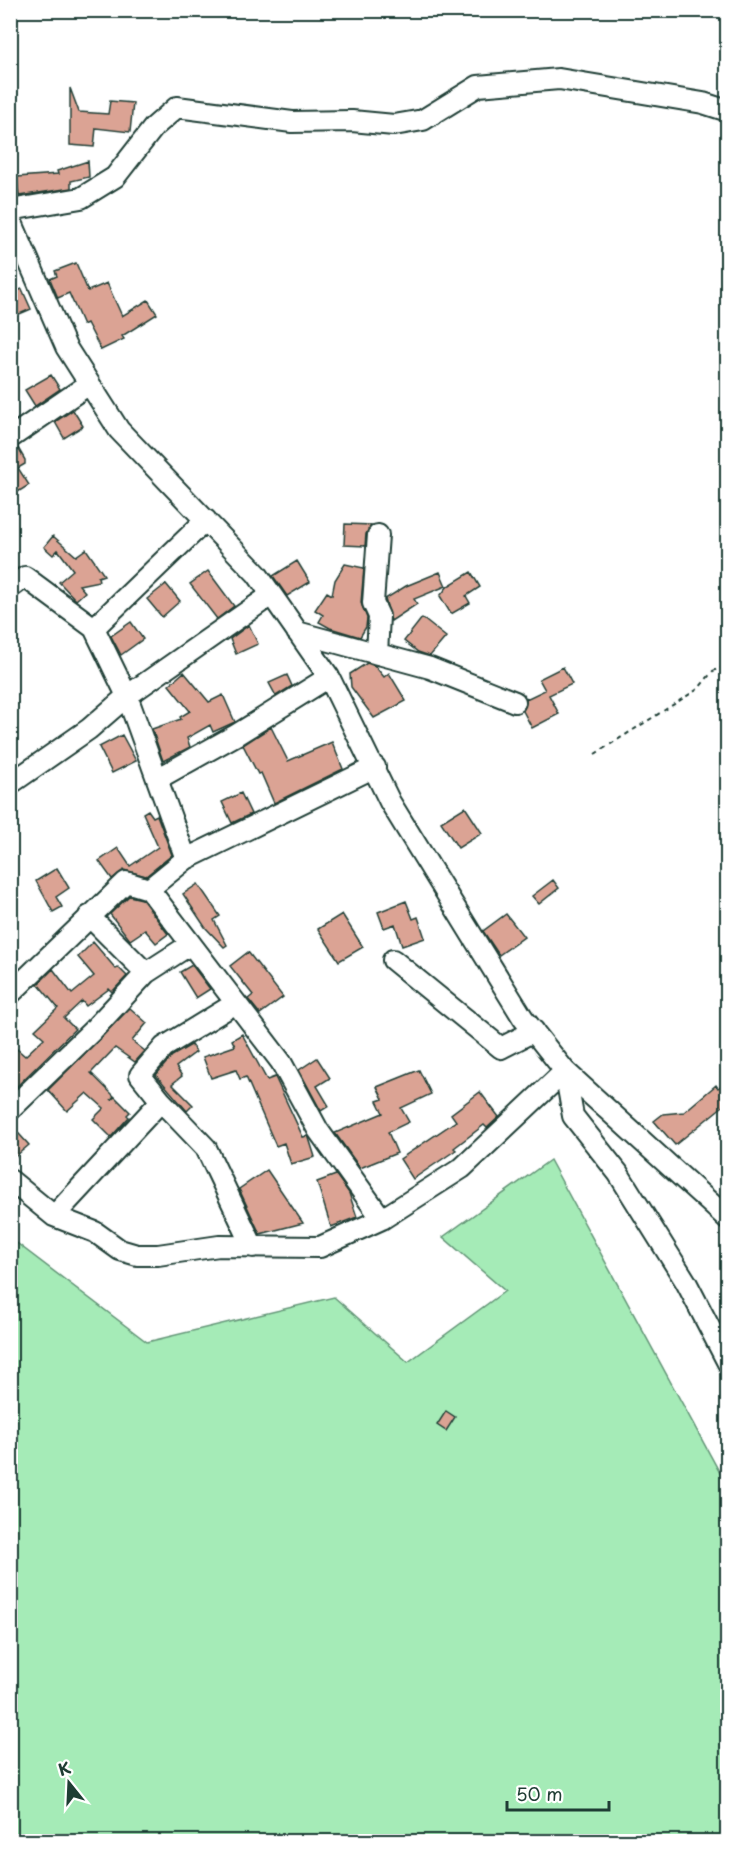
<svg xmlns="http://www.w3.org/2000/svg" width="738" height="1852" font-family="'Playpen Sans',sans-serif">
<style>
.green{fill:#a5ebb7;stroke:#629476;stroke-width:1.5}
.building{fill:#dba394;stroke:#1f3d34;stroke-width:1.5}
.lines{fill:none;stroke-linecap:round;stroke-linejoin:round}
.minor-casing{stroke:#1f3d34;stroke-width:24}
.path{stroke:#1f3d34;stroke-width:2;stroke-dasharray:4.5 4.5;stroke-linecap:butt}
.minor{stroke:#fff;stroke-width:20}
</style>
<rect width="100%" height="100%" fill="#fff"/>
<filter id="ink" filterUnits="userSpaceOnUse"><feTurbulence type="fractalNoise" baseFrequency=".0167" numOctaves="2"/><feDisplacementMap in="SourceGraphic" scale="12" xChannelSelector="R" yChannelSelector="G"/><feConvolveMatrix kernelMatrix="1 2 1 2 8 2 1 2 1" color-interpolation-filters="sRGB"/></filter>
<g filter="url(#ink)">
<path class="green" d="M550,1160L727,1486V1841H11L10,1238L147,1342L334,1297L408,1362L505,1291L443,1237Z"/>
<path class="building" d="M70,88L79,112L108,114L110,101L133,103L130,132L96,128L94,147L70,145Z
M88,161L89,177L71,181V188L19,196L17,177L58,174L57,171Z
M76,263L88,291L107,283L122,316L148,300L157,314L122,336L124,339L101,350L87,323L83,325L69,293L58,298L50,279L57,276L55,271Z
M22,289L31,309L10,318V294Z
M51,375L60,389L35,406L25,390Z
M73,410L83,426L64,438L55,422Z
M18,448L25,460V464L18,468L29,485L10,497V452Z
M345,524L372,525L366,534L365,546L344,545Z
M53,536L76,556L86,549L104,575L98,577L99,581L79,585L85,592L76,600L59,582L73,570L58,550L53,555L44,547Z
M297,561L310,582L287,596L273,576Z
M345,564L364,568L361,603L367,618L366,627L360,637L330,628L319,622L323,615L315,610L327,592L332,595L335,580Z
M208,571L234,606L217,619L190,584Z
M440,572L446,586L414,599L417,604L391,621L385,599L406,586Z
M471,572L480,587L466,596L470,603L451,614L440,596L448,586Z
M166,584L180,601L162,617L147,599Z
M422,618L446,637L430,656L418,652L404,641Z
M131,622L143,639L121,655L111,636Z
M249,625L258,644L236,654L230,639Z
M367,663L375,666L384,677L389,673L406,701L374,718L351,687L350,674Z
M563,667L572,684L549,695L559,714L532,728L523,711L526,699L545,690L539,679Z
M184,672L209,702L223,695L235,722L213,732L210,725L187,738L190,747L163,761L152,729L181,719L180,717L190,711L169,685Z
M287,675L292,686L276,696L269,683Z
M271,727L288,761L332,742L343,769L274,803L261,773L258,774L243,745Z
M122,735L136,761L112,773L99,747Z
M241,793L251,814L232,823L222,802Z
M465,807L482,833L458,848L441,822Z
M148,810L153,817L157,815L172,855L146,876L124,870L112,879L99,861L118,848L130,866L158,847L143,813Z
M57,868L69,888L56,897L62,907L53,912L36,881Z
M553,880L559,888L539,904L532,896Z
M198,884L220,916L214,920L227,945L224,947L205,927L183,894Z
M129,896L142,899L168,934L156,943L145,930L130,940L110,914Z
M406,901L413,919L418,917L425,938L402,946L395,924L384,928L378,912Z
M342,914L363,947L339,961L318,929Z
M506,914L524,937L499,955L483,931Z
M93,942L116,969L118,967L127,976L112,992L109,989L86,1006L82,1001L64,1018L75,1029L10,1093V1055L17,1049L25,1056L44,1038L35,1030L58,1008L38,984L53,969L72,994L94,976L78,957Z
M248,952L283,997L260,1014L248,999L253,995L230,966Z
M192,965L210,989L196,998L180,972Z
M130,1008L147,1023L132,1041L145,1051L135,1062L115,1048L91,1073L114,1096L111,1100L115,1097L130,1112L127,1115L129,1117L111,1137L93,1119L104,1108L87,1093L67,1111L48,1090Z
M242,1034L267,1080L275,1077L303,1137L307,1136L309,1138L315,1157L291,1164L284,1143L276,1146L246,1077L240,1079L236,1070L211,1078L203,1057L235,1046L232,1040Z
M191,1045L196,1052L176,1067L182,1076L172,1084L193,1105L187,1111L156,1075L172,1056Z
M317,1058L330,1078L317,1086L329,1106L321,1111L299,1070Z
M419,1070L431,1094L401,1108L409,1122L388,1132L397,1153L360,1168L335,1133L383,1113L377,1101L383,1099L377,1087Z
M728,1081V1102L675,1145L654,1121L663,1114L684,1112L716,1085L718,1088Z
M480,1092L499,1117L487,1128L484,1125L454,1148L456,1150L413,1179L400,1159L456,1121L451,1114Z
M10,1124L29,1145L10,1161Z
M267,1170L303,1223L260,1234L239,1189Z
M336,1175L349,1193L357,1217L331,1227L317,1182Z
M446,1411L455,1417L446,1431L437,1425Z"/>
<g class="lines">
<g class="minor-casing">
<path id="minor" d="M10,210L81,198L115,177L154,127L177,107L292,122L352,121L394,125L423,120L478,86L559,79L703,103L728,111
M10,218L66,347L119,430L257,574L329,677L390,802L523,1018L565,1071L728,1219
M10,438L89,384
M10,588L25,577L94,628L127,696L271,595
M94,628L206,520
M297,632L430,668L515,702
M377,654L379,616L373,603L378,535
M159,778L236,735L329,677
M10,784L89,729L127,696L186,859L149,889L281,1062L318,1130L382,1219
M186,859L375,767
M393,960L501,1048L534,1031
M146,973L191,944
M10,994L126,882L149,889
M565,1071L573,1116L618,1173L686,1282L728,1363
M161,1101L140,1075L164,1047L236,1003
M10,1110L92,1031L146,973L89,916
M10,1180L54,1216L95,1232L120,1250L137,1255H158L219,1246L320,1247L382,1219L462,1168L565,1071
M54,1216L161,1101L206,1148L253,1247"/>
</g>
<path class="path" d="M595,754L698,689L713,671L728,665"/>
<use href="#minor" class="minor"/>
</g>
</g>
<rect width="738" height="1852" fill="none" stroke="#fff" stroke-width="36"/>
<rect x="18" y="18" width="702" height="1816" fill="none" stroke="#1f3d34" stroke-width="2" filter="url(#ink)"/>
<g transform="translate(69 1783) rotate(342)" stroke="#ffffff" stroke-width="4.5" paint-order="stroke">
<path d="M0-4.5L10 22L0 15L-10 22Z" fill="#1f3d34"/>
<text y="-9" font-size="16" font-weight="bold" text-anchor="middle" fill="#1f3d34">K</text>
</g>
<path d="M507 1801v9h102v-9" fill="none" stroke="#1f3d34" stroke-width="3"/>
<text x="516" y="1801" font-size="18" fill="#1f3d34" stroke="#ffffff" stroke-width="4.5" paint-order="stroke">50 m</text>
</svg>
